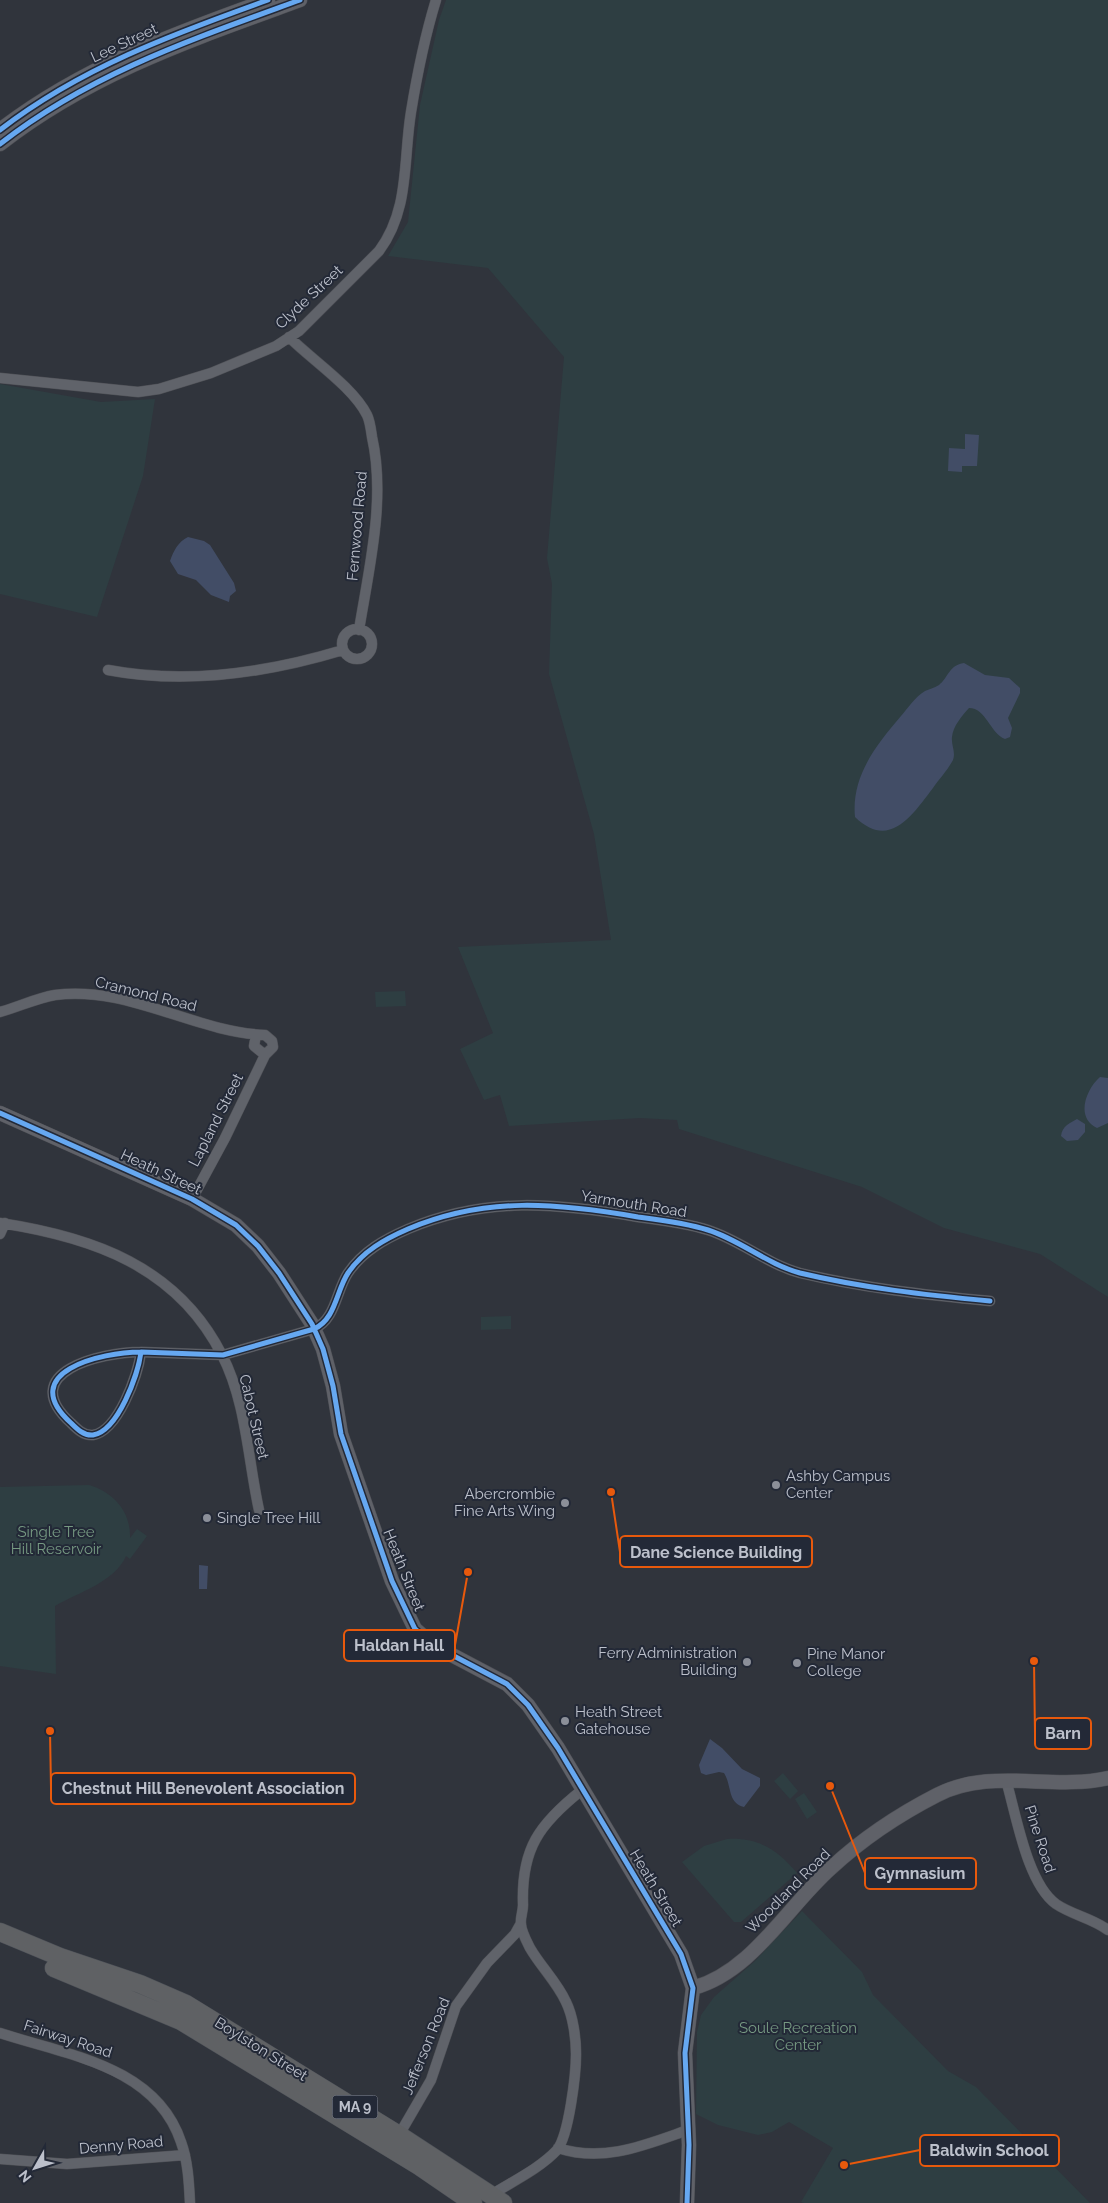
<svg xmlns="http://www.w3.org/2000/svg" width="1108" height="2203" font-family="Raleway,sans-serif">
<style>
.green{fill:#2e3e42}
.water{fill:#424d66}
.lines{fill:none;stroke-linecap:round;stroke-linejoin:round}
.street-casing{stroke:#4e5056;stroke-width:11}
.secondary-casing{stroke:#4e5056;stroke-width:15}
.highway-casing{stroke:#4c5057;stroke-width:19}
.street{stroke:#60636a;stroke-width:10}
.secondary{stroke:#5f6168;stroke-width:14}
.highway{stroke:#5f6164;stroke-width:18}
.cycleway-casing{stroke:#232937;stroke-width:8}
.cycleway{stroke:#66a8f1;stroke-width:5}
.poi-dot{fill:#8b8f99;stroke:#232937;stroke-width:2}
.labels{text-anchor:middle;dominant-baseline:central;stroke-width:4;stroke-linejoin:round;paint-order:stroke}
.shield{fill:#232937;stroke:#8e939f;stroke-width:1}
.shield-label{font-size:14px;font-weight:bold;fill:#bcc0cb}
.street-label{font-size:15px;fill:#bcc0cb;stroke:#232937}
.poi-label{font-size:15px;fill:#bcc0cb;stroke:#232937;text-anchor:start}
.park-label{font-size:15px;fill:#769982;stroke:#232937}
.leader{fill:none;stroke:#e8590c;stroke-width:2}
.callout-dot{fill:#e8590c;stroke:#232937;stroke-width:2}
.callout{fill:#232937;stroke:#e8590c;stroke-width:2}
.callout-label{font-size:16px;text-anchor:middle;font-weight:bold;fill:#bcc0cb}
</style>
<rect width="100%" height="100%" fill="#30343c"/>
<path class="green" d="M446,0H1108V1297L1040,1254L944,1228L862,1187L679,1129L677,1120L640,1118L509,1126L500,1095L484,1100L460,1049L493,1033L458,947L611,940L594,834L549,674L552,584L547,558L564,357L488,268L388,256L408,222L420,105L439,20Z
M0,384L101,402L155,399L143,476L97,617L0,594Z
M405,991L406,1006L376,1007L375,992Z
M511,1316V1329L481,1330V1317Z
M89,1485C113,1492 131,1511 130,1538L137,1529L147,1536L130,1559L126,1556C115,1582 77,1593 55,1606L56,1674L0,1666V1487Z
M783,1773L798,1791L790,1799L774,1781Z
M804,1793L817,1812L807,1819L795,1799Z
M727,1839C758,1837 778,1850 797,1873L741,1922H734L682,1862L704,1846Z
M802,1911L862,1972L873,1995L948,2071L976,2087L1090,2203H804L801,2202L833,2148L789,2122L772,2132L758,2135L718,2125L696,2114L697,2032L701,2015L714,1997L755,1961Z"/>
<path class="water" d="M965,434L979,435L977,466H962V472L948,471L949,448L965,449Z
M188,537L204,541L210,545L234,583L236,591L230,596L229,602L211,595L196,580L178,574L170,561C174,550 178,542 188,537Z
M964,663L985,675L1009,678L1020,688V693L1008,718L1012,728L1010,737L1005,739C990,733 986,708 969,708C962,716 953,726 952,737C951,745 956,752 953,760C947,771 940,778 933,788C913,814 890,851 855,817C851,777 876,745 901,716C908,708 915,697 925,691C929,689 934,688 939,685C948,678 949,665 964,663Z
M1100,1077L1108,1078V1123L1097,1128C1075,1118 1086,1089 1100,1077Z
M1077,1119L1085,1124V1132L1078,1140L1067,1141L1061,1136C1062,1126 1070,1123 1077,1119Z
M199,1565L208,1566L207,1589H199Z
M710,1739L722,1748L742,1769L760,1778V1786L744,1807C727,1803 732,1785 724,1773L719,1772L706,1775L701,1773L699,1765Z"/>
<g class="lines">
<g class="street-casing">
<path id="street" d="M289,337C312,360 353,387 367,415C370,421 371,430 372,437C386,499 369,568 359,630
M0,378L138,392L159,389L211,373L276,346L299,331L379,251C410,209 403,161 411,112C417,75 425,36 436,0
M342 644a15 15 0 1 1 30 0a15 15 0 1 1-30 0Z
M108,670C187,685 267,673 343,650
M0,1012C18,1007 37,998 55,995C127,985 194,1032 265,1035L272,1041L273,1047L265,1055L225,1138L192,1199
M256,1035L254,1046L265,1055
M0,1223C92,1237 177,1266 222,1355C246,1401 248,1460 259,1510
M0,1234L5,1223
M141,1352C102,1352 15,1372 71,1423C77,1429 84,1436 93,1435C118,1431 138,1375 141,1352L223,1355L314,1329C336,1319 336,1291 348,1273C363,1251 385,1239 408,1229C486,1196 557,1203 638,1217C661,1220 686,1223 708,1230C740,1240 767,1264 800,1273C863,1288 926,1295 990,1301
M1006,1780C1016,1814 1027,1883 1056,1904C1072,1915 1092,1918 1108,1930
M0,2033C67,2055 156,2066 181,2142C188,2161 189,2183 190,2203
M399,2135L431,2080L456,2006L487,1963L515,1934L520,1925
M558,2148C604,2163 645,2145 688,2130
M0,2159L67,2164L185,2155
M491,2195C513,2181 539,2169 557,2150C569,2135 576,2074 576,2054C576,2038 573,2016 566,2002C557,1982 541,1967 530,1948C527,1942 521,1931 521,1924C520,1918 523,1912 523,1905C521,1849 539,1824 582,1790"/>
</g>
<g class="secondary-casing">
<path id="secondary" d="M0,130C80,68 173,34 268,0
M0,144C91,73 193,39 300,0
M0,1113L192,1199L236,1225L258,1246L279,1273L312,1324L323,1349L333,1386L341,1434L392,1581L415,1629L423,1636L452,1655L507,1684L528,1705L558,1748L681,1954L693,1988L685,2053L689,2145L687,2203
M693,1988C752,1972 787,1907 831,1868C861,1840 900,1814 937,1795C991,1767 1051,1791 1108,1778"/>
</g>
<g class="highway-casing">
<path id="highway" d="M0,1932L60,1957L140,1984L186,2004L399,2135L503,2203
M54,1968L181,2021L419,2166L473,2203"/>
</g>
<use href="#street" class="street"/>
<use href="#secondary" class="secondary"/>
<use href="#highway" class="highway"/>
<g class="cycleway-casing">
<path id="cycleway" d="M0,130C80,68 173,34 268,0
M0,144C91,73 193,39 300,0
M0,1113L192,1199L236,1225L258,1246L279,1273L312,1324L323,1349L333,1386L341,1434L392,1581L415,1629L423,1636L452,1655L507,1684L528,1705L558,1748L681,1954L693,1988L685,2053L689,2145L687,2203
M141,1352C102,1352 15,1372 71,1423C77,1429 84,1436 93,1435C118,1431 138,1375 141,1352L223,1355L314,1329C336,1319 336,1291 348,1273C363,1251 385,1239 408,1229C486,1196 557,1203 638,1217C661,1220 686,1223 708,1230C740,1240 767,1264 800,1273C863,1288 926,1295 990,1301"/>
</g>
<use href="#cycleway" class="cycleway"/>
</g>
<g class="poi-dot">
<circle cx="776" cy="1485" r="5"/>
<circle cx="565" cy="1503" r="5"/>
<circle cx="207" cy="1518" r="5"/>
<circle cx="747" cy="1662" r="5"/>
<circle cx="797" cy="1663" r="5"/>
<circle cx="565" cy="1721" r="5"/>
</g>
<g class="labels">
<rect class="shield" x="332.5" y="2095.5" width="45" height="23" rx="4"/>
<g class="shield-label">
<text x="355" y="2107">MA 9</text>
</g>
<g class="street-label">
<text transform="translate(124 43) rotate(-25)">Lee Street</text>
<text transform="translate(309 297) rotate(-43)">Clyde Street</text>
<text transform="translate(357 526) rotate(-85)">Fernwood Road</text>
<text transform="translate(146 994) rotate(14)">Cramond Road</text>
<text transform="translate(216 1120) rotate(-63)">Lapland Street</text>
<text transform="translate(161 1172) rotate(25)">Heath Street</text>
<text transform="translate(634 1204) rotate(9)">Yarmouth Road</text>
<text transform="translate(254 1417) rotate(77)">Cabot Street</text>
<text transform="translate(404 1570) rotate(68)">Heath Street</text>
<text transform="translate(1040 1839) rotate(72)">Pine Road</text>
<text transform="translate(656 1888) rotate(59)">Heath Street</text>
<text transform="translate(788 1891) rotate(-45)">Woodland Road</text>
<text transform="translate(68 2039) rotate(18)">Fairway Road</text>
<text transform="translate(426 2046) rotate(-68)">Jefferson Road</text>
<text transform="translate(261 2049) rotate(32)">Boylston Street</text>
<text transform="translate(121 2145) rotate(-5)">Denny Road</text>
</g>
<g class="poi-label">
<text x="786" y="1476">Ashby Campus<tspan x="786" dy="17">Center</tspan></text>
<text x="555" y="1494" text-anchor="end">Abercrombie<tspan x="555" dy="17">Fine Arts Wing</tspan></text>
<text x="217" y="1518">Single Tree Hill</text>
<text x="737" y="1653" text-anchor="end">Ferry Administration<tspan x="737" dy="17">Building</tspan></text>
<text x="807" y="1654">Pine Manor<tspan x="807" dy="17">College</tspan></text>
<text x="575" y="1712">Heath Street<tspan x="575" dy="17">Gatehouse</tspan></text>
</g>
<g class="park-label">
<text x="56" y="1532">Single Tree<tspan x="56" dy="17">Hill Reservoir</tspan></text>
<text x="798" y="2028">Soule Recreation<tspan x="798" dy="17">Center</tspan></text>
</g>
</g>
<path class="leader" d="M611 1492L620 1552M468 1572L455 1645M1034 1661L1035 1734M50 1731L51 1788M830 1786L865 1873M844 2165L920 2150"/>
<g class="callout-dot">
<circle cx="611" cy="1492" r="5"/>
<circle cx="468" cy="1572" r="5"/>
<circle cx="1034" cy="1661" r="5"/>
<circle cx="50" cy="1731" r="5"/>
<circle cx="830" cy="1786" r="5"/>
<circle cx="844" cy="2165" r="5"/>
</g>
<g class="callout">
<rect x="620" y="1536" width="192" height="31" rx="5"/>
<rect x="344" y="1630" width="111" height="31" rx="5"/>
<rect x="1035" y="1718" width="56" height="31" rx="5"/>
<rect x="51" y="1773" width="304" height="31" rx="5"/>
<rect x="865" y="1858" width="111" height="31" rx="5"/>
<rect x="920" y="2135" width="139" height="31" rx="5"/>
</g>
<g class="callout-label">
<text x="716" y="1558">Dane Science Building</text>
<text x="399" y="1651">Haldan Hall</text>
<text x="1063" y="1739">Barn</text>
<text x="203" y="1794">Chestnut Hill Benevolent Association</text>
<text x="920" y="1879">Gymnasium</text>
<text x="989" y="2156">Baldwin School</text>
</g>
<g transform="translate(35 2168) rotate(231)" stroke="#232937" stroke-width="4" paint-order="stroke">
<path d="M0-4L9 19L0 12L-9 19Z" fill="#bcc0cb"/>
<text y="-8" font-size="14" font-weight="bold" text-anchor="middle" fill="#bcc0cb">N</text>
</g>
</svg>
